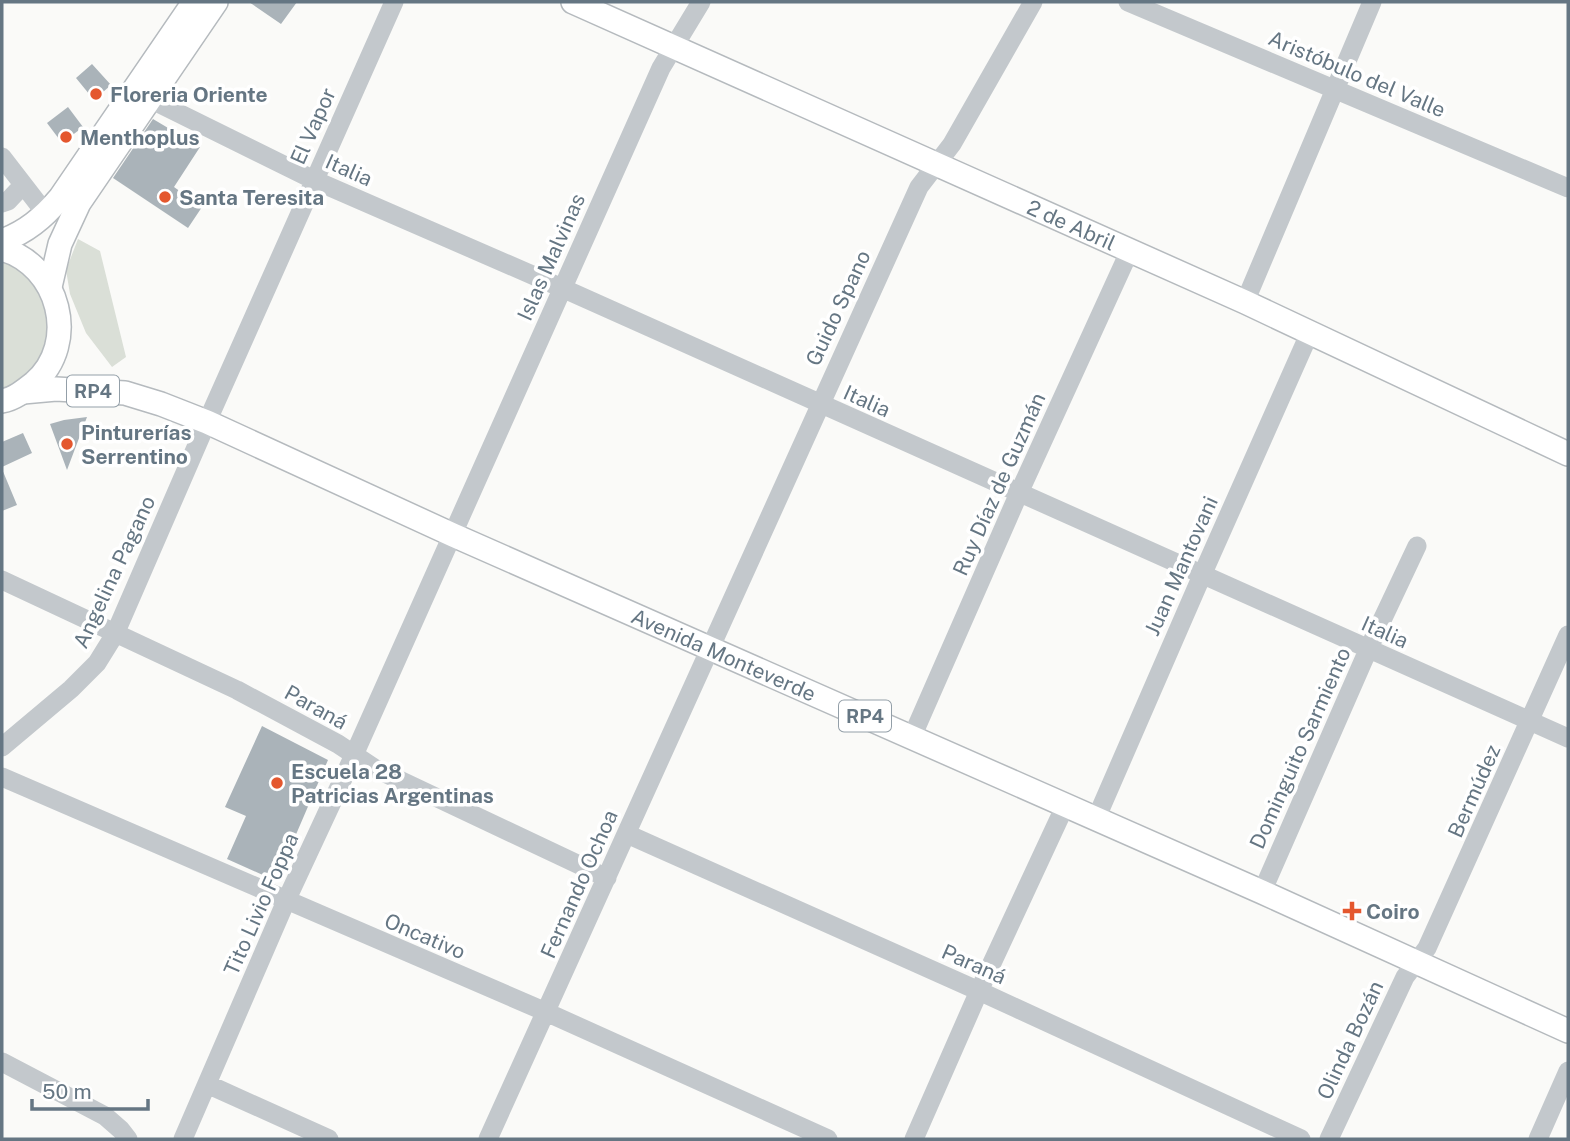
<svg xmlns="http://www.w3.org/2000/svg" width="1570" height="1141" font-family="'Public Sans',sans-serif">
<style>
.green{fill:#dadfd7}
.building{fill:#aab3b9}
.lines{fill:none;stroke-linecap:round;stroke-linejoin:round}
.major-casing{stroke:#b5babe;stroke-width:26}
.minor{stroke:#c3c8cc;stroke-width:19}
.major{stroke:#fff;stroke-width:23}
.poi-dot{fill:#e4572e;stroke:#fff;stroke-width:2.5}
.labels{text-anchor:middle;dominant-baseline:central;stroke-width:7;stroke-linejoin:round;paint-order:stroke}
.shield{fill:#fff;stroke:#939fa8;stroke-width:2}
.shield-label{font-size:19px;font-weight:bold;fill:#657683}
.street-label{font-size:21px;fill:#657683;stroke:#fff}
.poi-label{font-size:21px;font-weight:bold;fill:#657683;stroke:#fff;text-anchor:start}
</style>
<rect width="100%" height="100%" fill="#fafaf8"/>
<path class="green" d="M78,239L100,251L126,357L112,367L86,333L70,294L66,270Z
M2,256L42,285L54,329L38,372L2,395Z"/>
<path class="building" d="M249,2H297L281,24Z
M92,64L111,85L94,100L76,78Z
M68,107L83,127L62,143L47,123Z
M153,119L200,147L174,187L202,207L188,228L113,178Z
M87,417L67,470L50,424L64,420Z
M23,433L32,453L2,467V442Z
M2,469L17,505L2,511Z
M262,726L328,760L276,881L227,859L246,816L225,807Z"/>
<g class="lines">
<g class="major-casing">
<g id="major">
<path id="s1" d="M573,2L1245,302L1568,454"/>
<path d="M2,241C26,232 43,218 60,198L194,2"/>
<path d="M2,249C59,265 80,343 34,383C24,391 14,399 2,401"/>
<path d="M50,287L60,244L79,203L216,2"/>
<path id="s2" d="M23,392L56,389L125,393L161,404L207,422L453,535L1262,892L1568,1031"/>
</g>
</g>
<path class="minor" d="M1128,2L1568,188
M150,99L314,180L562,288L1568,738
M2,157L46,214
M2,203L8,201L23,185
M1245,302L1372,2
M2,580L237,690L338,744L374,768L607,878
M912,737L1019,493L1130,250
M2,747L71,689L97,663L115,634L207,422L394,2
M2,777L546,1012L828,1139
M1096,819L1203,573L1310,332
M627,834L979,991L1301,1139
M1262,892L1368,650L1417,546
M2,1062L105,1116L121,1130L128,1139
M207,1084L329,1139
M183,1139L286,901L354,755L661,68L701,2
M488,1139L919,187L952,144L1033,2
M914,1139L979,991L1065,806
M1329,1139L1405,977L1427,948L1568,635
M1538,1139L1568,1071"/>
<use href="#major" class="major"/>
</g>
<g class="poi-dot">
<circle cx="96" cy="94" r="7"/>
<circle cx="66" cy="137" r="7"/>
<circle cx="165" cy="197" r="7"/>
<circle cx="67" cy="444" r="7"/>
<circle cx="277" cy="783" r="7"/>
<path d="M1348.5 900.5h7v7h7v7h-7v7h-7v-7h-7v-7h7z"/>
</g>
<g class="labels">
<g class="shield">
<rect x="67" y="375.5" width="52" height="31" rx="5"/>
<rect x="839" y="700.5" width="52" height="31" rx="5"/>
</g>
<g class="shield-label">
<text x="93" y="391">RP4</text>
<text x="865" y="716">RP4</text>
</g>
<g class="street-label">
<text transform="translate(1357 74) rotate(23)">Aristóbulo del Valle</text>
<text transform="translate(313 126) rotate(-66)">El Vapor</text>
<text transform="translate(349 170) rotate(24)">Italia</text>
<text stroke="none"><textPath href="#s1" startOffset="546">2 de Abril</textPath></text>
<text transform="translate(551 257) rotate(-66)">Islas Malvinas</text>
<text transform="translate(838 308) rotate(-65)">Guido Spano</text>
<text transform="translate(867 401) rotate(24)">Italia</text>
<text transform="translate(999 484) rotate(-66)">Ruy Díaz de Guzmán</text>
<text transform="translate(1181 566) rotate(-66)">Juan Mantovani</text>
<text transform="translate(114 572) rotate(-65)">Angelina Pagano</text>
<text transform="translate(1385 632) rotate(24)">Italia</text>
<text stroke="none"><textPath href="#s2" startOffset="756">Avenida Monteverde</textPath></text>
<text transform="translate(316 707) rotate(29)">Paraná</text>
<text transform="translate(1300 748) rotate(-66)">Dominguito Sarmiento</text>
<text transform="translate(1474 791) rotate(-66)">Bermúdez</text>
<text transform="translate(579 884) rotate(-66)">Fernando Ochoa</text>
<text transform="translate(261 904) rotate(-66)">Tito Livio Foppa</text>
<text transform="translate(425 936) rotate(23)">Oncativo</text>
<text transform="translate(974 964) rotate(24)">Paraná</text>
<text transform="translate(1350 1040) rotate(-65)">Olinda Bozán</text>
</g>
<g class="poi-label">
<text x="110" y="94">Floreria Oriente</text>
<text x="80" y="137">Menthoplus</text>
<text x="179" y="197">Santa Teresita</text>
<text x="81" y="432">Pinturerías<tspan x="81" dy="24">Serrentino</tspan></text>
<text x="291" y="771">Escuela 28<tspan x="291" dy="24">Patricias Argentinas</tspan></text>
<text x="1366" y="911">Coiro</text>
</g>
</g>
<rect width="1570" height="1141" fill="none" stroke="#657683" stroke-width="7"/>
<path d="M32 1099v10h116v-10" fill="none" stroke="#657683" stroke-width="3.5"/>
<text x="42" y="1099" font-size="21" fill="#657683" stroke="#ffffff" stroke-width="5" paint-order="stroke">50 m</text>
</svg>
